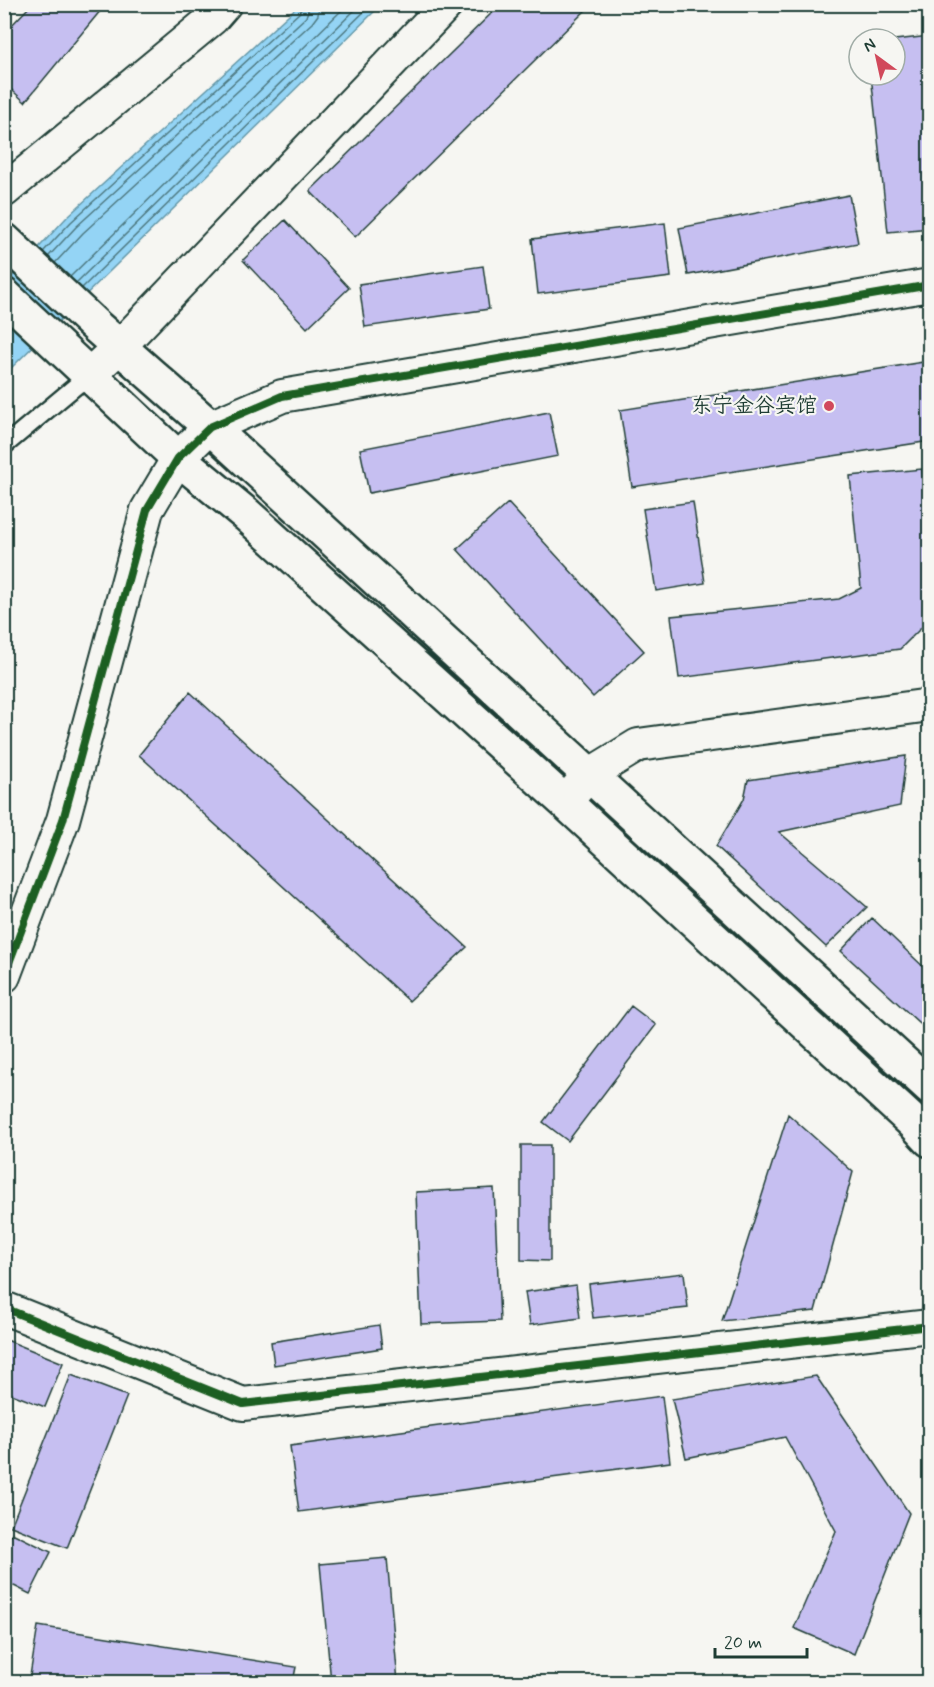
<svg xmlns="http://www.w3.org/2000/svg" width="934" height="1687" font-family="Mynerve,'LXGW WenKai TC',sans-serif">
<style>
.water{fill:#94d4f5;stroke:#6598a8;stroke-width:1.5}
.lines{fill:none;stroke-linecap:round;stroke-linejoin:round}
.shore{stroke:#4e7981;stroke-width:1.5}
.building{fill:#c6bff1;stroke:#1f3d34;stroke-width:1.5}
.service-casing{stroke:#1f3d34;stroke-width:21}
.minor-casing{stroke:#1f3d34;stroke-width:36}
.trunk-casing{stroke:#1f3d34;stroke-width:38}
.service{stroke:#f6f6f2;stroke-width:16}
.minor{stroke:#f6f6f2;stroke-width:32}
.trunk{stroke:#f6f6f2;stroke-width:33}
.cycleway-casing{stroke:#f6f6f2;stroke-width:11}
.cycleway{stroke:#1b5e20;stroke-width:8}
.poi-dot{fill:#d1495b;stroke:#f6f6f2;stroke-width:2}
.labels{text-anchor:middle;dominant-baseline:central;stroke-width:4.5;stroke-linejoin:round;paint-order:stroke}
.poi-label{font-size:21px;fill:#1f3d34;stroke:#f6f6f2;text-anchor:end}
</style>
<rect width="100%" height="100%" fill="#f6f6f2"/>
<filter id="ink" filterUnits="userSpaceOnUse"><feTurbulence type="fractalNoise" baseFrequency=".0167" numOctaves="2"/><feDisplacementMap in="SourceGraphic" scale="12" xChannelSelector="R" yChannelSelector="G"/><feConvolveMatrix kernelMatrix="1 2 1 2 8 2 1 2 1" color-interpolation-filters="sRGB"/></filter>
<g filter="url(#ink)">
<path class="water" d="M299,5H381L5,374V284L67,217Z"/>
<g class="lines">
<path class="shore" d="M43,252L71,222L300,12L303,4
M48,257L76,227L306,17L310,4
M55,263L83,233L312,23L318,15L319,4
M70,277L348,4
M76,283L361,4
M82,288L372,4"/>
</g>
<path class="building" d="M32,4H106L25,102L4,83V24L9,28Z
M501,4H592L355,237L310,191Z
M930,36V228L888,232L871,75H895V40Z
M849,195L858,243L688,275L679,228Z
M285,220L349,288L307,328L243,260Z
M665,223L671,277L538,294L532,239Z
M483,266L489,309L365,327L359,284Z
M930,361V441L632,487L620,410Z
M549,412L558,456L369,493L360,449Z
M922,469L930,576V619L900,649L679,678L671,616L839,599L861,588L850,476Z
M693,502L705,583L656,591L643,509Z
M508,503L644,651L593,697L457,549Z
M190,692L467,947L409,1001L139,755Z
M906,756L900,806L779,832L867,907L826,947L716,846L744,799L748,780Z
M872,918L930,973V1033L841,951Z
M631,1006L656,1025L568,1141L543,1122Z
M788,1114L853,1172L815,1311L722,1321Z
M521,1145H550V1261L521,1260Z
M494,1188L500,1321L421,1324L416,1192Z
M684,1273L688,1308L593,1318L589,1284Z
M576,1285L580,1318L530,1325L525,1292Z
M379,1325L382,1348L274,1365L271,1342Z
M4,1339L63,1363L45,1407L4,1391Z
M71,1375L127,1396L67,1548L11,1526Z
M816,1376L909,1513L854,1654L794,1628L836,1531L785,1437L686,1458L672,1399Z
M662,1396L670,1462L299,1512L290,1446Z
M12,1533L51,1552L30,1594L4,1581V1549Z
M387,1558L398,1682H331L320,1564Z
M38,1626L296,1667L293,1682H29Z"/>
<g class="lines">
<g class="service-casing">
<path id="service" d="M4,446L89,375"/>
</g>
<g class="minor-casing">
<path id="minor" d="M4,191L212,19L225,4
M89,375L119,347L447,4
M565,802L589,775L638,745L930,705
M4,976L63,820L147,510L178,458L210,427L282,396L930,285
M4,1308L243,1404L930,1326"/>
</g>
<g class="trunk-casing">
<path id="trunk" d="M4,240L98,328L210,427L930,1087
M4,295L178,458L247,515L565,802L914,1123L930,1140"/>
</g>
<use href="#service" class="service"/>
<use href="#minor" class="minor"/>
<use href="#trunk" class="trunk"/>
<g class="cycleway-casing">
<path id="cycleway" d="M4,976L63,820L147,510L178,458L210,427L282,396L930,285
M4,1308L243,1404L930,1326"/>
</g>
<use href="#cycleway" class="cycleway"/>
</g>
</g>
<circle class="poi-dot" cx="829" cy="406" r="6"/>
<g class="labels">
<g class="poi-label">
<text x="817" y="406">东宁金谷宾馆</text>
</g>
</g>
<rect width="934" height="1687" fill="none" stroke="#f6f6f2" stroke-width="24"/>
<rect x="12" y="12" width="910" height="1663" fill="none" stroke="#1f3d34" stroke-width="2" filter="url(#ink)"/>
<g transform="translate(877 57) rotate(327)"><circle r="28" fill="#f6f6f2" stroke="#a0aca6" stroke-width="1.5"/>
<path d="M0-4.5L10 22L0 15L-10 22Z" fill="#d1495b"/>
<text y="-9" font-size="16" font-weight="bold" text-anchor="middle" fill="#1f3d34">N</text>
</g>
<path d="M715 1648v9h92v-9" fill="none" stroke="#1f3d34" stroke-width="3"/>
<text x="724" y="1648" font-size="18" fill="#1f3d34" stroke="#f6f6f2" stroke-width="4.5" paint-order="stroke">20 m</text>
</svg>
